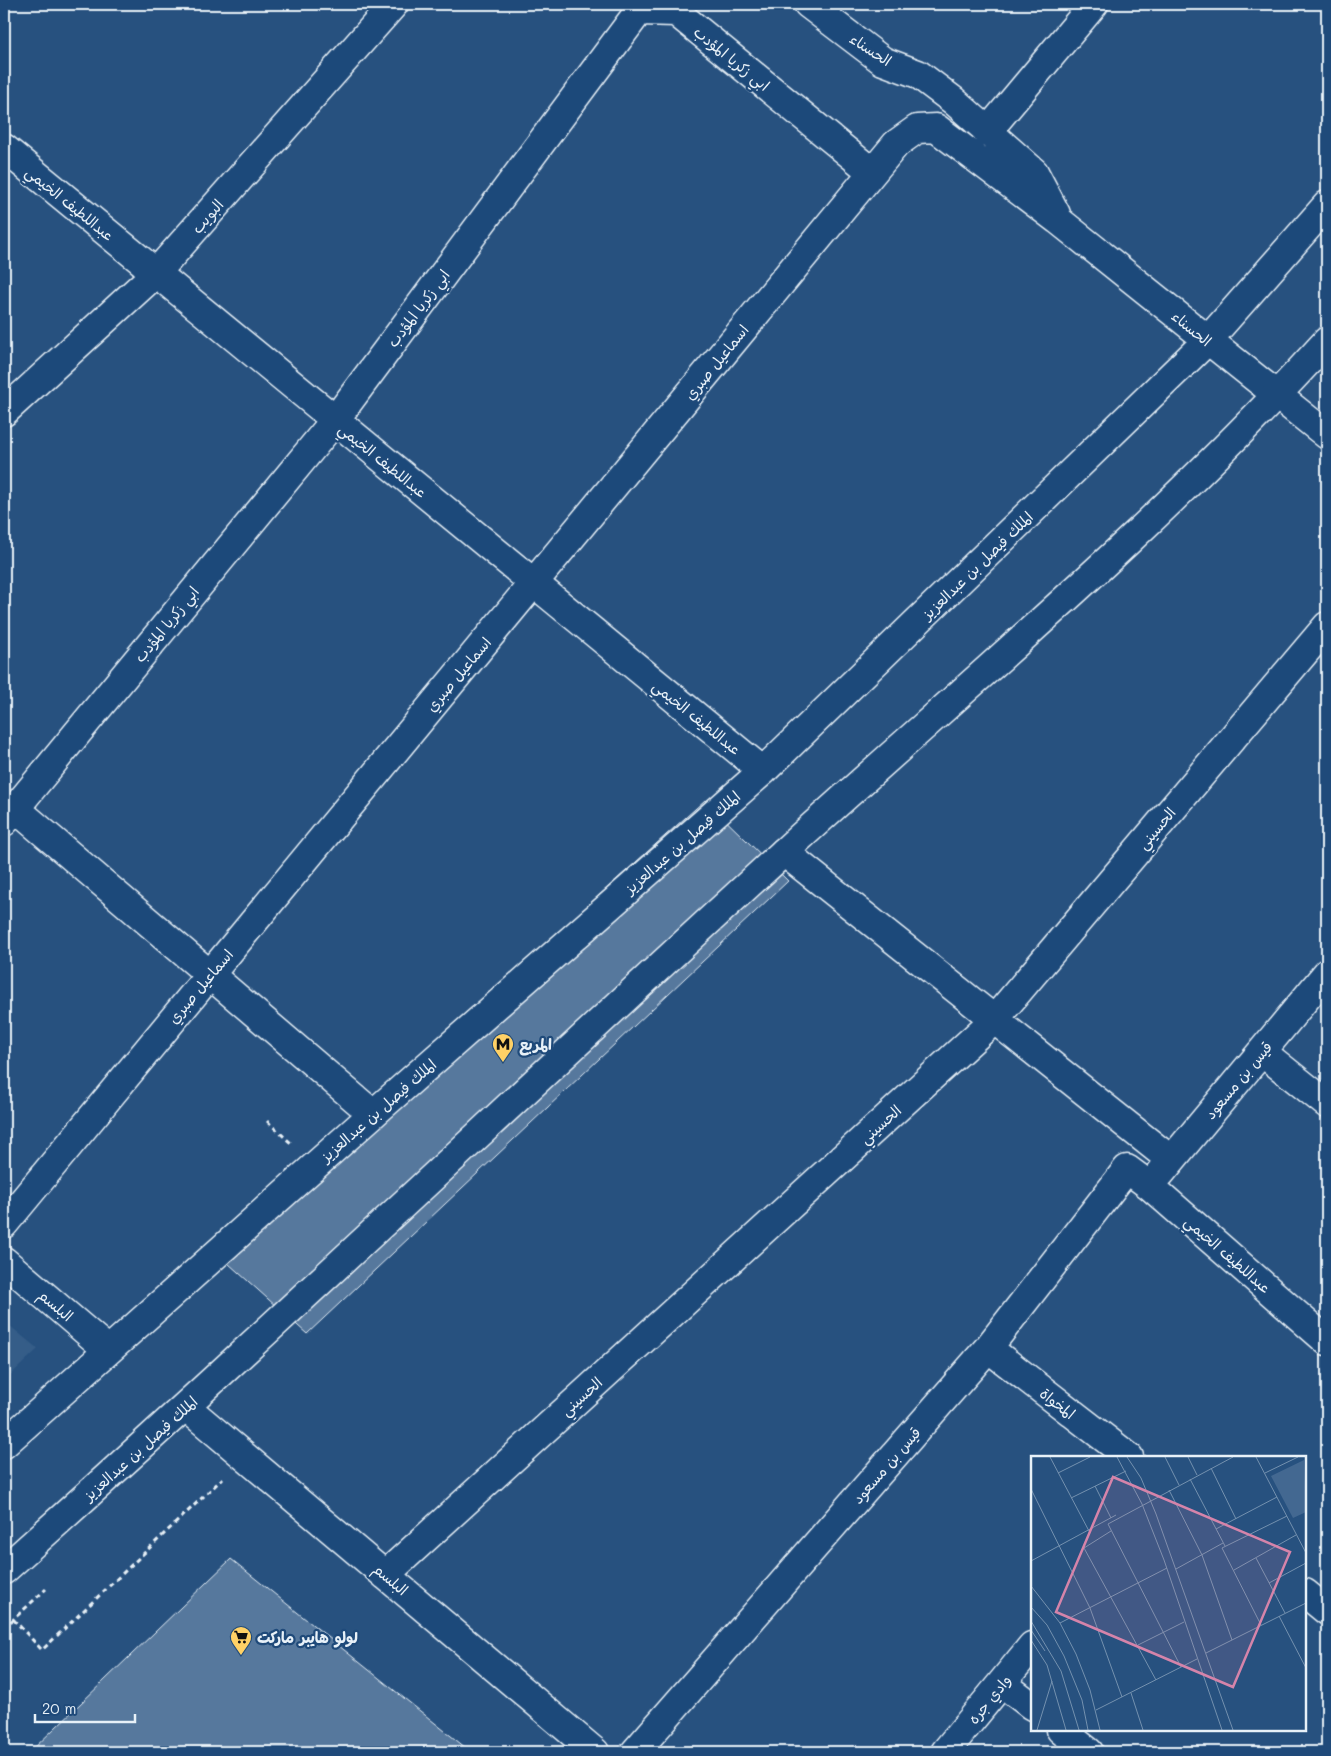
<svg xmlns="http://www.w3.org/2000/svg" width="1331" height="1756" font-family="Mali,'Playpen Sans Arabic',sans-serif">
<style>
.built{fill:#355d88}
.building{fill:#57789d;stroke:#e8f1f8}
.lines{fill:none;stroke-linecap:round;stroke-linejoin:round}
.minor-casing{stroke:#e8f1f8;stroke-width:31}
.major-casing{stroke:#e8f1f8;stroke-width:31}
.path{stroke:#e8f1f8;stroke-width:3;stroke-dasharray:5 4;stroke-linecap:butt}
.minor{stroke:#1f4a7a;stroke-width:28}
.major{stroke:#1f4a7a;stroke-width:28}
.labels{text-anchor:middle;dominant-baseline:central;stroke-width:4.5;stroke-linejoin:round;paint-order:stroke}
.street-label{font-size:15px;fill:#e8f1f8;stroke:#1f4a7a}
.poi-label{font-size:15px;font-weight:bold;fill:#e8f1f8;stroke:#1f4a7a;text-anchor:start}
.inset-road{fill:none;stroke:#7491af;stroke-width:1}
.view{fill:#d584aa;fill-opacity:0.15;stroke:#d584aa;stroke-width:2.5}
.inset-edge{fill:none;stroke:#e8f1f8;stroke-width:2.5}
</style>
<rect width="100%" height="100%" fill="#27517f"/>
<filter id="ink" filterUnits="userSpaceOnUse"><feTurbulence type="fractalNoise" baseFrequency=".02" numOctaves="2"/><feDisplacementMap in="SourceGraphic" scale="10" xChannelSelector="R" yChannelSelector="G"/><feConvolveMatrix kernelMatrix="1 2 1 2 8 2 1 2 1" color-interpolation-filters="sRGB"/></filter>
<g filter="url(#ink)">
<path class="built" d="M4,1321L38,1349L4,1381Z"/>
<path class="building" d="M705,800L788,881L307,1334L209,1246Z
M231,1559L471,1752H30Z"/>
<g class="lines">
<g class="minor-casing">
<path id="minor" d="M808,4L883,61L918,74L954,101L1034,172L1056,214
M987,132L1094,4
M4,148L763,771
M4,412L156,273L394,4
M15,808L373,1114
M4,822L335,420L639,11L676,12L872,172
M784,852L1171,1160
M1262,1052L1327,1104
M1160,1174L1327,973
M4,1224L896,144L917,129L936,128L1058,220L1327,435
M4,1261L108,1350
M988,1348L1129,1457
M186,1407L595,1752
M385,1575L994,1020L1327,626
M1305,1593L1327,1611
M1002,1683L1032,1706
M1061,1730L1089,1752
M635,1752L988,1348L1127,1169L1150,1186L1327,1341
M945,1752L1032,1646"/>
</g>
<g class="major-casing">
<path id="major" d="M4,1444L373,1114L763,771L1208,340L1327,205
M4,1570C268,1334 524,1090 785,851C968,684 1160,525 1327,341"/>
</g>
<path class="path" d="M267,1121L292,1144
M13,1619L42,1650L223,1478
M4,1628L46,1589"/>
<use href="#minor" class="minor"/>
<use href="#major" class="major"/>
</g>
</g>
<defs>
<g id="metro-pin" transform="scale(1.125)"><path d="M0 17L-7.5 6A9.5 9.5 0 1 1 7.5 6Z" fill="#ffd166" stroke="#1f4a7a"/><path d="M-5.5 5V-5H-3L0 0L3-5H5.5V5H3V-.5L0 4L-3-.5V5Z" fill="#111"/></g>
<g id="supermarket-pin" transform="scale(1.125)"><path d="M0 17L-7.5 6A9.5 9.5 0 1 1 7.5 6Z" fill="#ffd166" stroke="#1f4a7a"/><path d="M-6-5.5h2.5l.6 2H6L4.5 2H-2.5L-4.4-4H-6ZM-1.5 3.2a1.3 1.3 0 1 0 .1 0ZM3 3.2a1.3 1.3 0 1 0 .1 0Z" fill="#111"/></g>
</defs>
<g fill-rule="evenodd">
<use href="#metro-pin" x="503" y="1044"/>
<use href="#supermarket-pin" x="241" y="1637"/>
</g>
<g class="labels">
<g class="street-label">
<text transform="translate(871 49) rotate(33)">الحسناء</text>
<text transform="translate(732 58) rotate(39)">ابي زكريا المؤدب</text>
<text transform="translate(70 203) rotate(39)">عبداللطيف الخيمي</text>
<text transform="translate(207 216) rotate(-49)">البويب</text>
<text transform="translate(418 308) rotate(-53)">ابي زكريا المؤدب</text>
<text transform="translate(1192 328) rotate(39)">الحسناء</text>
<text transform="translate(716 362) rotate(-51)">اسماعيل صبري</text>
<text transform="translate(383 460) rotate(39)">عبداللطيف الخيمي</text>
<text transform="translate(977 565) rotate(-44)">الملك فيصل بن عبدالعزيز</text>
<text transform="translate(166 624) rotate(-51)">ابي زكريا المؤدب</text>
<text transform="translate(458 674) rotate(-50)">اسماعيل صبري</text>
<text transform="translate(697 717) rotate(39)">عبداللطيف الخيمي</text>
<text transform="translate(1156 828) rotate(-50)">الحسيني</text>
<text transform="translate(682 842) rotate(-41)">الملك فيصل بن عبدالعزيز</text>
<text transform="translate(200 986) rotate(-50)">اسماعيل صبري</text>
<text transform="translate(1238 1080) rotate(-50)">قيس بن مسعود</text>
<text transform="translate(378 1110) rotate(-41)">الملك فيصل بن عبدالعزيز</text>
<text transform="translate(880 1124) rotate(-42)">الحسيني</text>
<text transform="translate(1228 1254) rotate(41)">عبداللطيف الخيمي</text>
<text transform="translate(56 1305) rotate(40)">البلسم</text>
<text transform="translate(581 1396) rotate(-42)">الحسيني</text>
<text transform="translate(1058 1403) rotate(38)">المخواة</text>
<text transform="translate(140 1448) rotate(-42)">الملك فيصل بن عبدالعزيز</text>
<text transform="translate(886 1465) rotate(-49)">قيس بن مسعود</text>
<text transform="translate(391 1579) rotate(40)">البلسم</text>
<text transform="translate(989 1699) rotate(-51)">وادي جره</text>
</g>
<g class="poi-label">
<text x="519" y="1044">المربع</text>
<text x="257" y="1637">لولو هايبر ماركت</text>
</g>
</g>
<g transform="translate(1031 1456)">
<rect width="275" height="275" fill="#27517f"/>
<path d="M273,4L275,56L262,62L240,20Z" fill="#436891"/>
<path class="inset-road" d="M19,1L58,75M86,1L111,48L133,104L191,274M96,1L110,22L125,58L202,274M134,1L148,29M157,1L166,19M225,1L275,97M180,12L205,63M27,17L59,1M234,17L267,1M159,23L194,90M64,30L80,62M0,33L59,152L91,241M138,34L171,99L201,184M40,42L95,15M185,73L246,41M80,75L53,92L125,224M225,102L254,157M0,105L85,59M145,113L192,87M203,114L265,79M238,127L275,107M0,130L29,167L45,198L59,234L69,274M0,151L16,169L33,200L51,244L57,274M248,160L275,212M0,165L30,215L48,274M29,167L136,112M230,169L191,92L256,60M0,174L14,195M0,184L16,209L35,274M107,189L153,166M175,197L275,147M150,211L77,68L202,1M100,237L112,274M65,254L166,203M6,274L21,225"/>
<path class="view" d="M82,21L259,96L202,231L25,156Z"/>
<rect width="275" height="275" class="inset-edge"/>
</g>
<rect width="1331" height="1756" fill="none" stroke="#1f4a7a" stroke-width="20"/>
<rect x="10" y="10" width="1311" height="1736" fill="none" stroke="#e8f1f8" stroke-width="2" filter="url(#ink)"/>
<path d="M35 1714v8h100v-8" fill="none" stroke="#e8f1f8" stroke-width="2.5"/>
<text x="42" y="1714" font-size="15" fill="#e8f1f8" stroke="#1f4a7a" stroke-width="4" paint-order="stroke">20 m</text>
</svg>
